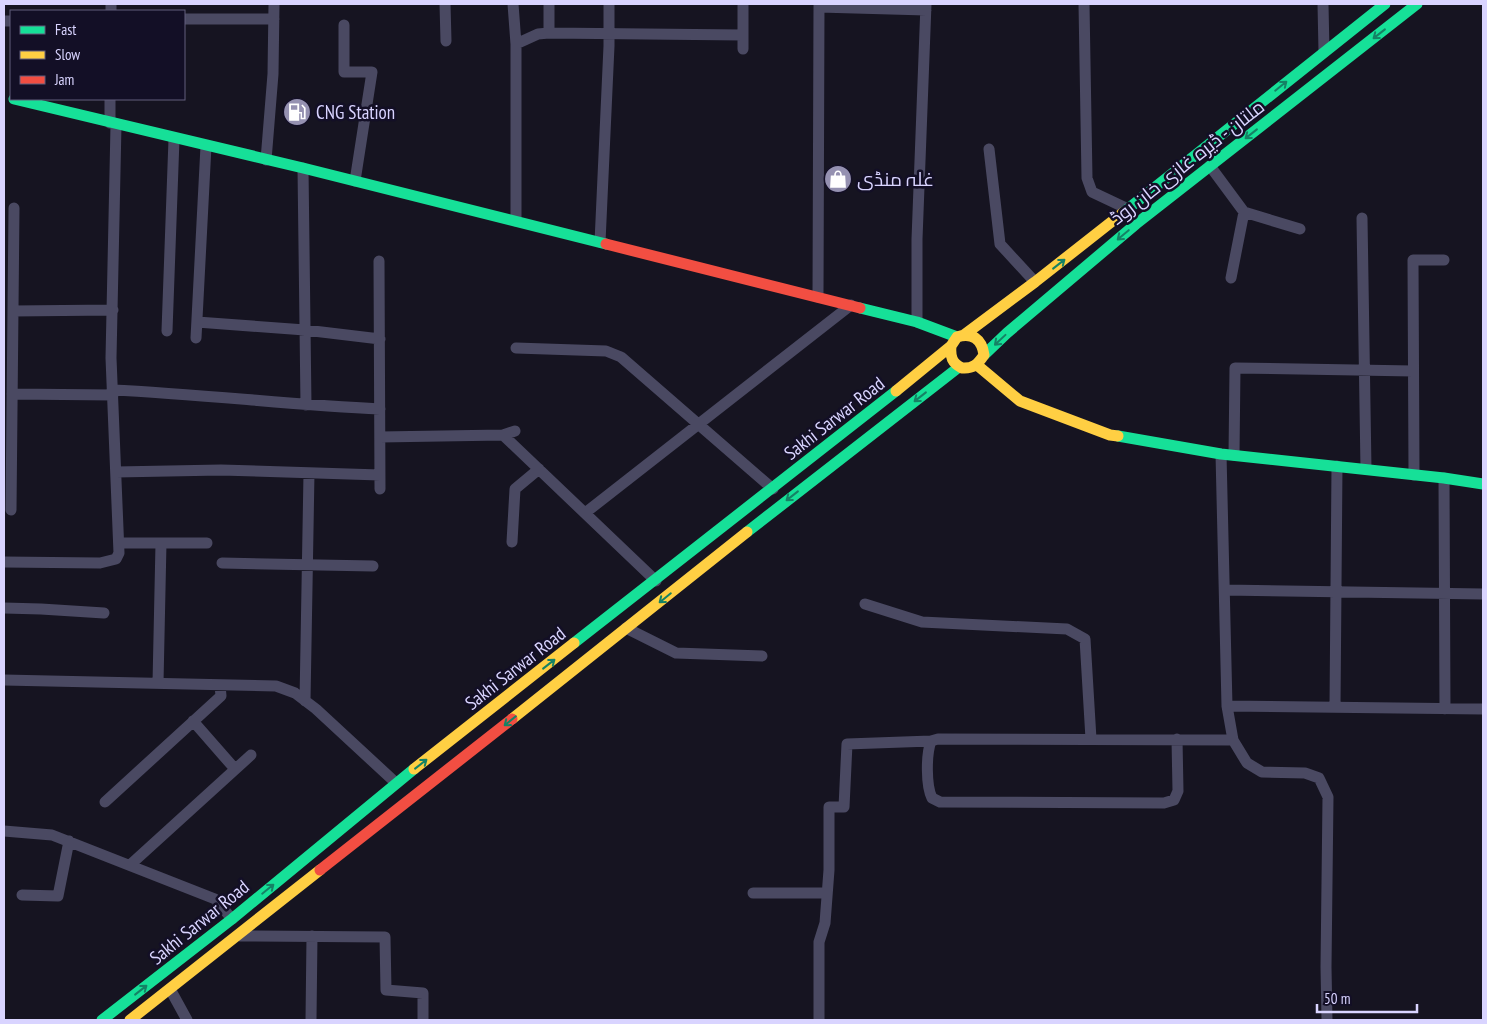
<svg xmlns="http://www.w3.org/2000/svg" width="1487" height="1024" font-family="'PT Sans Narrow',Cairo,sans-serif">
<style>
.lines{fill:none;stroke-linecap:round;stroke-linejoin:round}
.street{stroke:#4a4962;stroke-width:11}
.fast{stroke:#16e098;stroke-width:11}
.slow{stroke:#ffcf43;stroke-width:11}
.jam{stroke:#f24e42;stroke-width:11}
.oneway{stroke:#158265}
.labels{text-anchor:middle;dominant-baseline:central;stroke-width:5;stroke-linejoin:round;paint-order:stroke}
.poi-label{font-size:19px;fill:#d9d4ff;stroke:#130f26;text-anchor:start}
.street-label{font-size:19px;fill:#d9d4ff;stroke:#130f26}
</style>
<rect width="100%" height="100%" fill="#161421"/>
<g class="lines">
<path class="street" d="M445,4L446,41
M513,4L516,44V221
M743,4V49
M1084,4L1087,178L1092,192L1128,209
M1323,4L1324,52
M819,7L926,10
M111,11V4
M184,19H274
M4,21H11
M344,25V72H372L355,181
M549,33V4
M516,44L538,34L549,33L743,35
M110,123V99
M989,149L1000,244L1035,282
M266,160L273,74L274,4
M1210,166L1244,212L1300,229
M303,168L306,405
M1362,218L1366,469
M600,242L609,46V4
M379,261L380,489
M1231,278L1244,212
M818,297L819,4
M13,311L113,310
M197,322L305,330L380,339
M917,322V239L926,4
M167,331L174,139
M196,338L206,146
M516,348L606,351L621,357L773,489
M112,390C202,394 291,405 380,409
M12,394L113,395
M503,435L656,581
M380,437L503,435L515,431
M1221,454L1227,706L1233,740L1247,763L1262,772L1305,773L1319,778L1328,797L1326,967L1327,1020
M1234,455L1235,368L1413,371
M116,472L221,470L380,475
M1414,475L1413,260H1444
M1444,478L1445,709
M11,510L14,208
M585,513L851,305
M512,542L515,489L539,469
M119,543H207
M4,562L100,563L116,559L119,553L111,358L116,125
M222,563L373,566
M1225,590L1483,594
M865,604L922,622L1067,629L1085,639L1091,739
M4,608L41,609L104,613
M626,628L676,653L762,656
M4,680L276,686L295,693L316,709L396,783
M158,683L161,543
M305,701L309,473
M1227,706L1483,709
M1335,707L1337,466
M193,721L235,769
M931,741C926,755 926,786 932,798L940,802L1164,803L1174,800L1178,791L1177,739
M105,802L221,696L220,685
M4,831L52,835L215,899L232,919
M130,865L251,755
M753,893H827
M22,895L58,896L69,841
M240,936L385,937L386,990L423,993V1020
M170,989L187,1020
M311,1020L312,936
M819,1020V942L825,923L829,870V807H844L847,744L931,741L938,739L1233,740"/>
<path class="fast" d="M14,99L303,168L606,244
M1124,212L1385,4
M860,308L917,322L957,337
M984,355L1007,333L1136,224L1417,4
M1118,436L1221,454L1444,478L1483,484
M747,532L959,367
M574,643L896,391
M102,1020L232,919L414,769"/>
<path class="slow" d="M964,335L1035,282L1124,212
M977,365L1020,401L1110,435L1118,436
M896,391L951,346L957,337C972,332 982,339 984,355C978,364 973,369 962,368C952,363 950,357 951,346
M512,719L747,532
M414,769L574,643
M130,1020L320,870"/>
<path class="jam" d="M606,244L860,308
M320,870L512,719"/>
</g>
<defs><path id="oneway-shaft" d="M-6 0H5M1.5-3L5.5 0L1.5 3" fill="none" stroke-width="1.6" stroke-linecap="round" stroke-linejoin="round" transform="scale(1.25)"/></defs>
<g class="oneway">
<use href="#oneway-shaft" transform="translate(1379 34) rotate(142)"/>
<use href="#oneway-shaft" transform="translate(1281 86) rotate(-39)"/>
<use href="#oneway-shaft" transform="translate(1251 134) rotate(142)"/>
<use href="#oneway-shaft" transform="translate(1123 235) rotate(140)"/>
<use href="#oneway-shaft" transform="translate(1059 264) rotate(-38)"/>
<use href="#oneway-shaft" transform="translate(1000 340) rotate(137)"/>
<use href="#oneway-shaft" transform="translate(920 397) rotate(142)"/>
<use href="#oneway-shaft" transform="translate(792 496) rotate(142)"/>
<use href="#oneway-shaft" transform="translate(665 598) rotate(141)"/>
<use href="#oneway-shaft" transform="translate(549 664) rotate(-38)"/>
<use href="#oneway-shaft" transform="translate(510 721) rotate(141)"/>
<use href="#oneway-shaft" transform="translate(421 764) rotate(-38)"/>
<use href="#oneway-shaft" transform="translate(268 889) rotate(-39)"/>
<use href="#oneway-shaft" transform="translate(141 990) rotate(-38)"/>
</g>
<defs>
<g id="fuel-disc" transform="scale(1.4375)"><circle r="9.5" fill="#9591b1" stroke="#130f26"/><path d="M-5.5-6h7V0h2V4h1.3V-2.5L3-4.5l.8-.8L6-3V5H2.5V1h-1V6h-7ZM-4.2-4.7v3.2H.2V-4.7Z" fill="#fff"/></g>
<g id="shop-disc" transform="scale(1.4375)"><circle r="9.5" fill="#9591b1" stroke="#130f26"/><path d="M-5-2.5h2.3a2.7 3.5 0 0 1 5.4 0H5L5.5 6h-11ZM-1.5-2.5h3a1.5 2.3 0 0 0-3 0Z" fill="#fff"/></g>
</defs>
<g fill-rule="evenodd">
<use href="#fuel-disc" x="297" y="112"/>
<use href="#shop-disc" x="838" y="179"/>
</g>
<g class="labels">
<g class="poi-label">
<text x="316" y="112">CNG Station</text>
<text x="857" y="179">غلہ منڈی</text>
</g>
<g class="street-label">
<text transform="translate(1187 162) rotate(-38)">ملتان - ڈیرہ غازی خان روڈ</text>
<text transform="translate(834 418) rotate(-38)">Sakhi Sarwar Road</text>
<text transform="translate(515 668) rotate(-38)">Sakhi Sarwar Road</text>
<text transform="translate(199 922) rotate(-39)">Sakhi Sarwar Road</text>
</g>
</g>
<rect width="1487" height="1024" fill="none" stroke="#d9d4ff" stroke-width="10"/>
<rect x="10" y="10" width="175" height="90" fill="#130f26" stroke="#625e7d"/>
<rect x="20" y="26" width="25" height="8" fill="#16e098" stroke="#625e7d"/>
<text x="55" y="35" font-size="15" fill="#d9d4ff">Fast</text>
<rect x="20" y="51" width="25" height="8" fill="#ffcf43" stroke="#625e7d"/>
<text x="55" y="60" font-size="15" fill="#d9d4ff">Slow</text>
<rect x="20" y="76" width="25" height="8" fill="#f24e42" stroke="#625e7d"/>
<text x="55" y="85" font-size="15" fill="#d9d4ff">Jam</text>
<path d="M1317 1004v8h100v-8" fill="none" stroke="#d9d4ff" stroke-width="2.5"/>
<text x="1324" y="1004" font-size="15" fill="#d9d4ff" stroke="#130f26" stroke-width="4" paint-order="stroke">50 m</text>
</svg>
